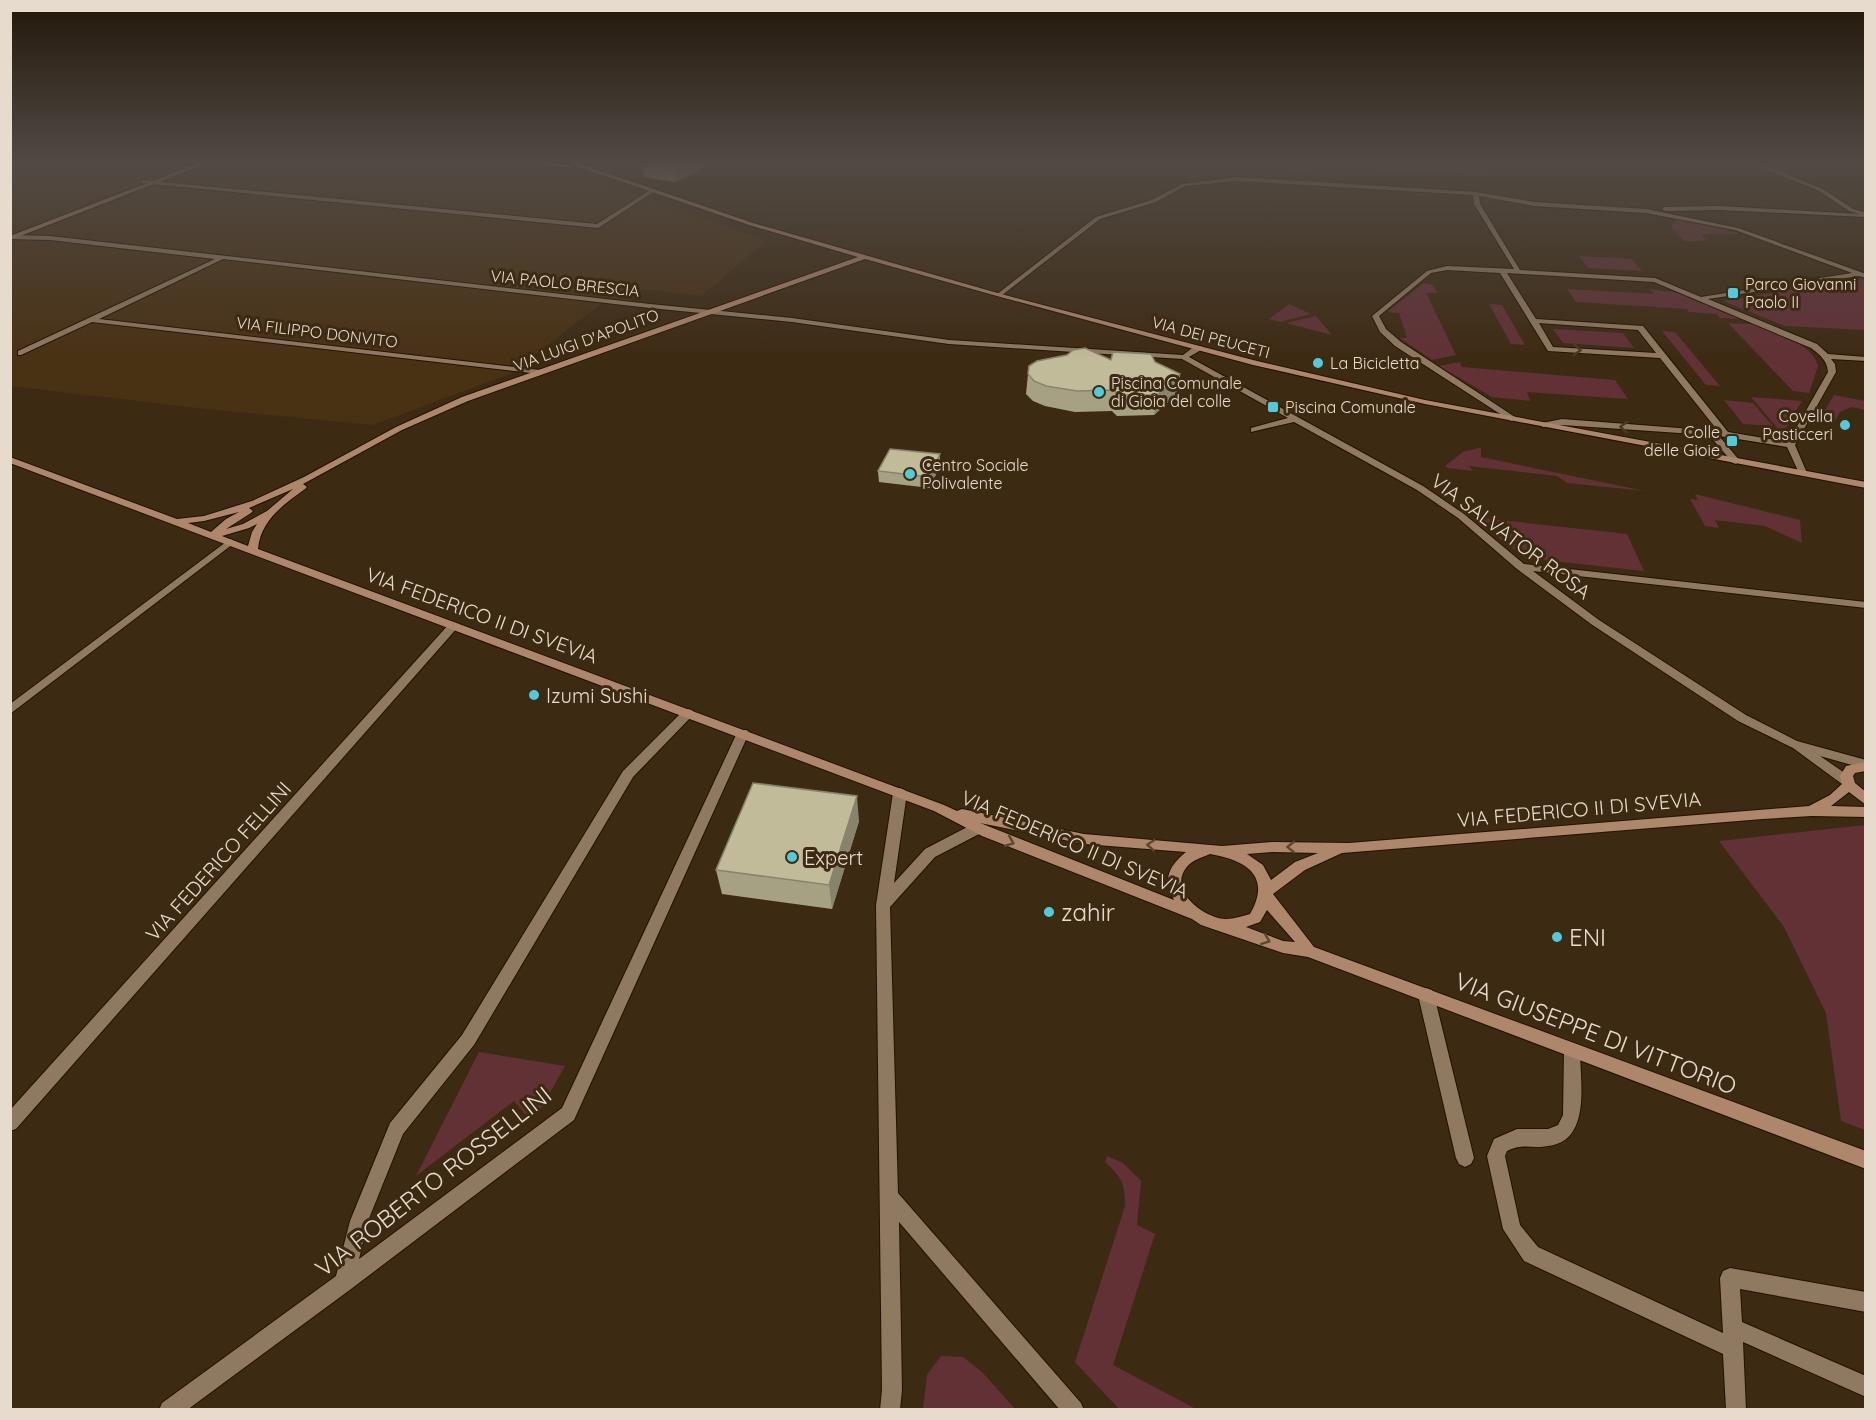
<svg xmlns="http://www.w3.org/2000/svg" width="1876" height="1420" font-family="Quicksand,sans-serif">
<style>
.built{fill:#493114}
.green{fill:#613136}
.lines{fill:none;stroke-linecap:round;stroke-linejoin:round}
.street-casing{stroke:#231200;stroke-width:2}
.secondary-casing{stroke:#231200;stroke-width:2}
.street{fill:#907961;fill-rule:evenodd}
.secondary{fill:#ae866c;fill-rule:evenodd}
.wall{fill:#a7a184}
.shaded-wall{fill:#88836c}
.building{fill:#c2bb9a;stroke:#88836c;stroke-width:1.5}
.oneway{stroke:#4e3a23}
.oneway2{stroke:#5f462e}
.poi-dot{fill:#53cadc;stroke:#3d2a13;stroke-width:2}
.labels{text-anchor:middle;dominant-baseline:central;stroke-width:6;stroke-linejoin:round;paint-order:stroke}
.far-street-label{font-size:16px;fill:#e7dbcd;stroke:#3d2a13}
.far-poi-label{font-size:16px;fill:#e7dbcd;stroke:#3d2a13;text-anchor:start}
.street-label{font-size:20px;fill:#e7dbcd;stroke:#3d2a13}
.poi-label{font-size:20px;fill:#e7dbcd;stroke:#3d2a13;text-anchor:start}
.near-poi-label{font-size:24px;fill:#e7dbcd;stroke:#3d2a13;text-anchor:start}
.near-street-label{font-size:24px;fill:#e7dbcd;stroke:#3d2a13}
</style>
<rect width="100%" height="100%" fill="#3d2a13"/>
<path class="built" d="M11,160H471L572,170L766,241L702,296L643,289L622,305L602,303L510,374L373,425L206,409L11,386Z"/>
<path class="green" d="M1237,160H1487L1497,177L1318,165C1295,176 1294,171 1272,163C1262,160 1248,161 1237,160Z
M1677,219L1717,227L1739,234H1703L1701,236L1707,240L1686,242L1672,228V224Z
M1579,256L1632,259L1642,271L1588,268Z
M1858,279L1865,280V330L1785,326L1723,301Z
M1424,283L1433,285L1437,293H1426L1456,355L1432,360L1400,338H1407L1399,313L1387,312Z
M1567,289L1654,294L1650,289L1685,294L1743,319L1720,318L1717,314L1689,312L1687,309L1576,302Z
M1289,304L1311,314L1280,322L1269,319Z
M1489,304L1502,305L1525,345L1511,344Z
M1316,316L1332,335L1286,323Z
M1728,323C1737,324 1748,323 1757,325C1775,330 1814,346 1818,366L1809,393L1793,391Z
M1553,329L1623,333L1634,348L1563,343Z
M1662,331L1675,332L1720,386L1706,385Z
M1460,362L1462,367L1615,380L1628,399L1527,392L1530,401L1492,397L1439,366Z
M1834,395L1865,401V410L1852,407L1840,412L1835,421L1821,417Z
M1751,397L1802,401L1787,427L1779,430Z
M1724,400L1753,403L1773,426L1743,424Z
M1478,448H1481V457L1645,491L1567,483L1557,476L1469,466L1473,471L1448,468L1445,466L1463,452Z
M1695,494L1800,520L1802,543L1765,526L1715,520L1719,528L1705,526L1690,499L1698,500Z
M1482,518L1627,534L1644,571L1525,558L1484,526Z
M1865,825H1866L1865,1130L1841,1121L1826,1013L1784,927L1719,841Z
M479,1052L565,1066L542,1107L528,1118L514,1101L416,1176Z
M1107,1156L1123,1163L1141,1181L1137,1225L1155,1234L1113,1365L1196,1409H1119L1075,1362L1125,1206C1125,1184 1122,1177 1105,1162Z
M941,1356L963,1357L983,1373L1015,1409H923L927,1375Z"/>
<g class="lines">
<g class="street-casing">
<path id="street" d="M118,160H141L198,167L195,169Z
M1744,160H1752L1823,189L1853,209L1864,212L1866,217L1720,210L1665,211L1662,209L1665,207L1720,206L1859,214L1849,211L1819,191Z
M1237,177L1476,192L1534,202L1646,209L1738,228L1866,274V278L1859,276L1708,299L1817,344L1828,354L1866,357V361L1831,359L1835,364L1836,372L1795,445L1807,473L1803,476L1799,473L1787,447L1719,436L1740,461L1736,464L1733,463L1709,435L1562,425L1542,427V423L1562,419L1718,431L1660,358L1548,351L1500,273L1447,270L1431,273L1379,316L1386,329L1401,342L1518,419L1511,421L1395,346L1380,332L1372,316L1427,271L1447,266L1514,269L1474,204L1473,195L1237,181L1185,186L1156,202L1100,219L1001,296L996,295L1096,217L1152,200L1182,184ZM1479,196L1534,206L1646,213L1735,230L1852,273L1701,297L1655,278L1520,270L1480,204ZM1507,273L1654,282L1811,348C1820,355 1827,360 1828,372L1788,442L1728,432L1643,326L1536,319ZM1539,323L1638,330L1656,353L1553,347Z
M143,180L597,224L650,190L655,191L598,228L141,183Z
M10,235L50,236L650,304L792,318L949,340L1183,355L1195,346H1201V350L1189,357L1423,486L1464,514L1524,564L1866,602V608L1533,571L1599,620L1746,715L1797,741L1866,760V769L1820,756L1852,778L1853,781L1852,784H1842L1793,748L1738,721L1591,624L1517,569L1458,518L1417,490L1294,422L1251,432V428L1288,418L1182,359L949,344L792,322L650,308L223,259L99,319L540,370L544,372L540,374L92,322L21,355H18V351L215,259L50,240L10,239Z
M230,539L233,540V544L10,714V704Z
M454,622L459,625L458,627L16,1129L10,1131V1110L450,623Z
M688,709L692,710L694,713L692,716L633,777L474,1045L403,1134L368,1221L359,1259L562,1108L737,733L739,730H747L749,733L574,1120L351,1289L187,1410H159L162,1403L336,1276L350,1221L390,1123L462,1035L623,771L684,710Z
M900,788L905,790L907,793L894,883L925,849L973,824H983L985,828L983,832L935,857L890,907L898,1193L1081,1403L1084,1410H1060L899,1222L902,1390L900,1410H880L882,1390L876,905L893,793L895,790Z
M1426,988L1432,990L1434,995L1474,1158L1471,1164L1465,1167L1459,1164L1456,1158L1418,995L1420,990Z
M1572,1043L1578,1045L1580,1050C1580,1081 1592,1141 1548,1146C1532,1149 1523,1143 1507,1151L1505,1156L1520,1225L1538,1247L1723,1333L1720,1278L1723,1271L1730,1268L1866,1292V1312L1740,1289L1742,1322L1866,1376V1397L1743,1342L1746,1410H1726L1723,1354L1524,1261L1503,1229L1487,1156L1494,1139L1517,1129H1548L1558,1125L1563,1115L1564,1050L1566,1045Z"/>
</g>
<g class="secondary-casing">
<path id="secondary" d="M207,160H215L10,240V236Z
M510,160L572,165L561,160H569L753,223L1001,294L1257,361L1425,400L1866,482V488L1425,404L1253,365L997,296L865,259L468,401L402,430L303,484L307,487L305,489C284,504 260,521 258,549L944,805L957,811L962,809L1084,834L1222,846L1273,842L1349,843L1809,806L1830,795L1842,784L1840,776L1846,766L1866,762V771L1855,773L1853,776L1855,783L1866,792V805L1849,792L1831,806L1866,807V817L1812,816L1763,819L1342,853L1305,870L1273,894L1314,947L1866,1151V1169L1308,957L1283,953L1201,925L1192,919L982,836L934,811L10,463V457L177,519L204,516L252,501L304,477L396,427L462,397L858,257L749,225L573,165L571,168ZM293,489L267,511L243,524L226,529L251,513L253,511L249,508ZM239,512L226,519L211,532L188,523L204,521ZM257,524L252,532L248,546L222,536L249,528ZM980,823L1084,844L1186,852C1168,867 1163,878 1174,900ZM1273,852L1318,853L1295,862L1271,880L1263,865L1247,854ZM1210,854C1246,860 1272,876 1250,914C1242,916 1234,919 1226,919C1206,919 1168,892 1186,868C1192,860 1201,858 1210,854ZM1267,910L1295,942L1283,941L1246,927L1260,922Z"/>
</g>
<use href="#street" class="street"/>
<use href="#secondary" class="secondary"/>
</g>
<path class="wall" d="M718,161L675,182L644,177L642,166Z
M1111,360L1155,362L1180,374L1177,394L1154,415L1117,416L1112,411L1075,412L1045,406L1033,401L1026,394L1028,374Z
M940,465L930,488L879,482L878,471Z
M859,821L832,909L722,894L716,870Z"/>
<path class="shaded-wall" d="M694,160L718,161L675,182L674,170Z
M1180,374L1177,394L1154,415L1157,395Z
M940,454V465L930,488V477Z
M857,796L859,821L832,909L829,885Z"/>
<path class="building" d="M654,160H694L674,170L642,166Z
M1085,348L1111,360L1113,352L1151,354L1155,362L1180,374L1157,395H1119L1114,390L1077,391L1046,386L1034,381L1028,374L1029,366L1037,361L1067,355L1073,350Z
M890,449L940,454L930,477L878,471Z
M753,783L857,796L829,885L716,870Z"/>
<defs><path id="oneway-chevron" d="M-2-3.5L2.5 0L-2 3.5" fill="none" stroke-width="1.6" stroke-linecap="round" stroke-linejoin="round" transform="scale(1.5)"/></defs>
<g class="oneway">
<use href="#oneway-chevron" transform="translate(1577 350) rotate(4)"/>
<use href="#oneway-chevron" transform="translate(1624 427) rotate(-176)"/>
</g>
<g class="oneway2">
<use href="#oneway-chevron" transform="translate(1010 842) rotate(22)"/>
<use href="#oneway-chevron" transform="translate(1151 845) rotate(-176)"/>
<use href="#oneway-chevron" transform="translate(1291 847) rotate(-179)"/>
<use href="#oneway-chevron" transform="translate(1266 940) rotate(21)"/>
</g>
<linearGradient id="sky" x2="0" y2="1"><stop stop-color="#22170a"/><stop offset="0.45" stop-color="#514a44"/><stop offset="1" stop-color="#514a44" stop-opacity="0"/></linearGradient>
<rect width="1876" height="359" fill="url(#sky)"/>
<g class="poi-dot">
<rect x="1727" y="287" width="12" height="12" rx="3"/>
<circle cx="1318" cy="363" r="6"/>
<circle cx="1099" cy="392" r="6"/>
<rect x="1267" y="401" width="12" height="12" rx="3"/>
<circle cx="1845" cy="425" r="6"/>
<rect x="1726" y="435" width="12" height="12" rx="3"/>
<circle cx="910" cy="474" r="6"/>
<circle cx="534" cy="695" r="6"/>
<circle cx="792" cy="857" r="6"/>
<circle cx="1049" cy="912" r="6"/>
<circle cx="1557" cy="937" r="6"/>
</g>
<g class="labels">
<g class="far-street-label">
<text transform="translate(565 283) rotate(6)">VIA PAOLO BRESCIA</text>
<text transform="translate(317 332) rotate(7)">VIA FILIPPO DONVITO</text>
<text transform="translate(1211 337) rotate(15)">VIA DEI PEUCETI</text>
<text transform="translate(586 340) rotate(-20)">VIA LUIGI D'APOLITO</text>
</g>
<g class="far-poi-label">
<text x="1745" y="284">Parco Giovanni<tspan x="1745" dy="18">Paolo II</tspan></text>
<text x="1330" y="363">La Bicicletta</text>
<text x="1111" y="383">Piscina Comunale<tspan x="1111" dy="18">di Gioia del colle</tspan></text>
<text x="1285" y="407">Piscina Comunale</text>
<text x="1833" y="416" text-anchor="end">Covella<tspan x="1833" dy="18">Pasticceri</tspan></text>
<text x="1720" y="432" text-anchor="end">Colle<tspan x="1720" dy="18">delle Gioie</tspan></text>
<text x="922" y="465">Centro Sociale<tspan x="922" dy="18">Polivalente</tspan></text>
</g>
<g class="street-label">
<text transform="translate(1511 536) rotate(37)">VIA SALVATOR ROSA</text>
<text transform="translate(482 615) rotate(20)">VIA FEDERICO II DI SVEVIA</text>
<text transform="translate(1579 809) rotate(-5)">VIA FEDERICO II DI SVEVIA</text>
<text transform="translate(1075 844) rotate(23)">VIA FEDERICO II DI SVEVIA</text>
<text transform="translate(218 861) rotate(-48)">VIA FEDERICO FELLINI</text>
</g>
<g class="poi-label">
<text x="546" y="695">Izumi Sushi</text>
<text x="804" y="857">Expert</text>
</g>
<g class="near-poi-label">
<text x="1061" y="912">zahir</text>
<text x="1569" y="937">ENI</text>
</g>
<g class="near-street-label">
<text transform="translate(1596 1033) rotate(21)">VIA GIUSEPPE DI VITTORIO</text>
<text transform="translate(433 1181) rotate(-38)">VIA ROBERTO ROSSELLINI</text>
</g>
</g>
<rect width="1876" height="1420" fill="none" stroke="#e7dbcd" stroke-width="24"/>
</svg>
